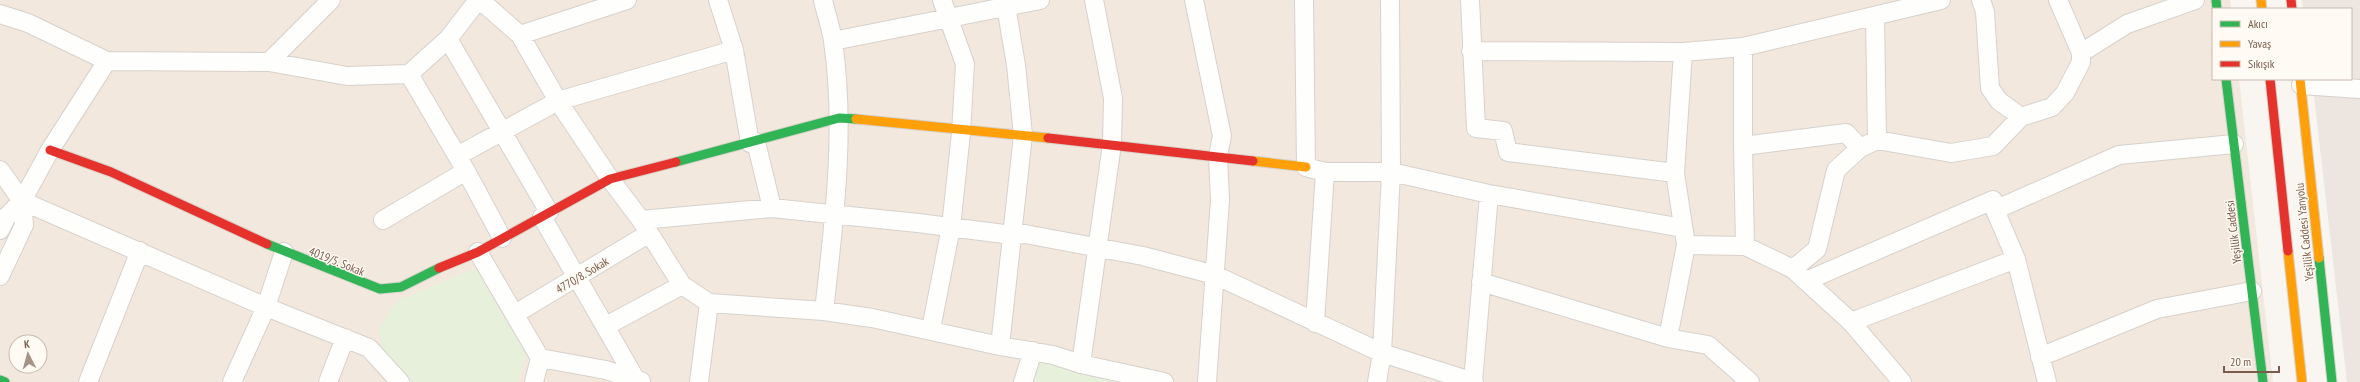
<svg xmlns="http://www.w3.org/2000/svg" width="2360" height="382" font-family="'PT Sans Narrow',sans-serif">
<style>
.residential{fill:#f2e8de;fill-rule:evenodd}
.industrial{fill:#ede5e0}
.green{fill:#e7f0db}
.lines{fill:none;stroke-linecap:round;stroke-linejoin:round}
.street-casing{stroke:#d7d1cb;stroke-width:20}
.fast-casing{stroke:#d9d2cb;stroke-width:11}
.slow-casing{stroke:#d9d2cb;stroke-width:11}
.jam-casing{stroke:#d9d2cb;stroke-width:11}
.street{stroke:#fefefd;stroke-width:18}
.fast{stroke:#30b455;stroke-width:9}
.slow{stroke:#ff9f0a;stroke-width:9}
.jam{stroke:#e5322d;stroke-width:9}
.labels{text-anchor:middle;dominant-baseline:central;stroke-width:3;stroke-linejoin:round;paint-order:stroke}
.street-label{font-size:12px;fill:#7a5c4d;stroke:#fffaf3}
</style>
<rect width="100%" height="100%" fill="#f9f5f0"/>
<path class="residential" d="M0,0H2230L2231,9H2213V79H2239L2273,382H0ZM16,342H40V366H16Z"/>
<path class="industrial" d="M2302,0H2360V382H2347L2312,79H2351V9H2303Z"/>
<path class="green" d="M475,268L526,354L518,382H409L406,376L382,362L380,327L395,302Z
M1033,360L1117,376L1115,382H1028Z"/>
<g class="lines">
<g class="street-casing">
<path id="street" d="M480,0L520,35L558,101L610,179L641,220L682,285L709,303L824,311L872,318L1000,346L1053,355L1081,364L1164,382
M718,0L734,50L750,143L756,142L772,208L918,223L1012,235L1025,234L1143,256L1215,275L1382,353L1474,382
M823,0C826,14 831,27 833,41C846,130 834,222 824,311
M1194,0L1222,136L1218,156L1220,200L1207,382
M1304,0L1306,167L1325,172L1315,323
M1470,0L1476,128L1503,131L1508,152L1675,173L1686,245L1668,338L1708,345L1750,382
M1981,0L1985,12L1990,88L1999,101L2021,117
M2058,0L2081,53
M0,14L28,23L107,61
M1875,17L1877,140
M520,35L627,0
M448,39L549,212
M833,41L1040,0
M1471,51L1683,52L1743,47L1941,0
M269,62L331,0
M409,74L466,171L502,238
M2301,85L2360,89
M1743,146V47
M457,156L558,101L734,50
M0,170L22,201L24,225L0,276
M1325,172H1391L1489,194L1683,228
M1675,173L1683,52
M22,201L266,307L369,348L400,382
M1995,210L2119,155L2234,144
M542,217L636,380L641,381
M383,220L466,171
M641,220L772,208
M0,230L7,216L22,201L50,150L107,61L269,62L347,76L409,74L448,39L478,0
M1686,245L1745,246L1743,146L1846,133L1860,148
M1745,246L1793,269L1851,322L1902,382
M478,252L540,358L606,370L636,380
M1793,269L1817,249L1836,170L1860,148L1877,140L1951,153L1993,146L2021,117L2052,107L2065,93L2081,62V53L2127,24L2195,0
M1806,281L1993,200L1995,210L2016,259L2047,382
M1481,282L1668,338
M515,314L648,234
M1851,322L2016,259
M606,326L682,285
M931,329L951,227L961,133L965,64L942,0
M1000,346L1023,135L1016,65L1006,6
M2040,357L2157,309L2252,291
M1081,364L1112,144L1113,98L1094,0
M88,382L140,251
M232,382L266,307L284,252
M328,382L345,338
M534,382L540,358
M699,382L709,303
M1023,382L1033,351
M1377,382L1382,353L1391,172L1390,0
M1473,382L1489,194"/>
</g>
<g class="fast-casing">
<path id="fast" d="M2216,0L2217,9
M2226,79L2263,382
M676,162L839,118L856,119
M267,244L380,289L401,287L439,268
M2319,258L2332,382
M0,380L5,382"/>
</g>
<g class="slow-casing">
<path id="slow" d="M2261,0L2262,9
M2300,79L2319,258
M856,119L1048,138
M1253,161L1306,167
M2288,251L2302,382"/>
</g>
<g class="jam-casing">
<path id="jam" d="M2291,0L2292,9
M2270,79L2288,251
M1048,138L1253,161
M50,150L111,172L267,244
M439,268L478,252L610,179L676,162"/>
</g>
<use href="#street" class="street"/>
<use href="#fast" class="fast"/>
<use href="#slow" class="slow"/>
<use href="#jam" class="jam"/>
</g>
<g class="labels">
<g class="street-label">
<text transform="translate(2233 232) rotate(-97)">Yeşillik Caddesi</text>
<text transform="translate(2304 232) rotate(-96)">Yeşillik Caddesi Yanyolu</text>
<text transform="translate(337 261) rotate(22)">4019/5. Sokak</text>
<text transform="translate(582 275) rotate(-31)">4770/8. Sokak</text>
</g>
</g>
<rect x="2212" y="8" width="140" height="72" fill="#fffaf3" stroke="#cabbb1"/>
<rect x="2220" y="21" width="20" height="6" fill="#30b455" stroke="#cabbb1"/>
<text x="2248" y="28" font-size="12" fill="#7a5c4d">Akıcı</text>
<rect x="2220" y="41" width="20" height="6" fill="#ff9f0a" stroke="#cabbb1"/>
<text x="2248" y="48" font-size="12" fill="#7a5c4d">Yavaş</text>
<rect x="2220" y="61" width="20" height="6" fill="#e5322d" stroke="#cabbb1"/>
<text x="2248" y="68" font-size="12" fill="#7a5c4d">Sıkışık</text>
<g transform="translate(28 354) rotate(354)"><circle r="19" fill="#fffaf3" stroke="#cabbb1"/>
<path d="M0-3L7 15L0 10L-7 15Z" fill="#a69286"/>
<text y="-6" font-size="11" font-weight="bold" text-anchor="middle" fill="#7a5c4d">K</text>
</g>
<path d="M2224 366v6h55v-6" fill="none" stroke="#7a5c4d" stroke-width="2"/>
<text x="2230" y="366" font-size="12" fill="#7a5c4d" stroke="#fffaf3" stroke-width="3" paint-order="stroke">20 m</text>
</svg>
